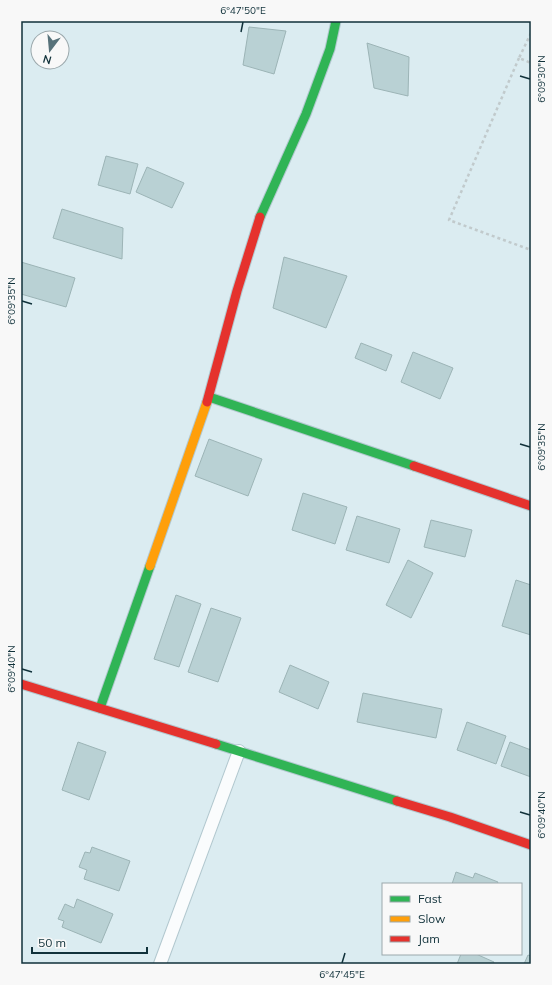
<svg xmlns="http://www.w3.org/2000/svg" width="552" height="985" font-family="Mulish,sans-serif">
<style>
.building{fill:#b9d1d4;stroke:#9cb4b6}
.lines{fill:none;stroke-linecap:round;stroke-linejoin:round}
.street-casing{stroke:#b2c8cf;stroke-width:14}
.fast-casing{stroke:#b2c8cf;stroke-width:11}
.slow-casing{stroke:#b2c8cf;stroke-width:11}
.jam-casing{stroke:#b2c8cf;stroke-width:11}
.path{stroke:#c1cacc;stroke-width:2.5;stroke-dasharray:3 3;stroke-linecap:butt}
.street{stroke:#fafcfd;stroke-width:12}
.fast{stroke:#30b455;stroke-width:9}
.slow{stroke:#ff9f0a;stroke-width:9}
.jam{stroke:#e5322d;stroke-width:9}
.ticks{fill:none;stroke:#10313a;stroke-width:1.5}
.neatline{fill:none;stroke:#10313a;stroke-width:1.5}
.ticks-label{font-size:10px;text-anchor:middle;fill:#10313a}
</style>
<rect width="100%" height="100%" fill="#dbecf1"/>
<path class="building" d="M249,27L286,31L274,74L243,65Z
M367,43L409,57L408,96L374,88Z
M106,156L138,164L130,194L98,185Z
M147,167L184,183L172,208L136,192Z
M62,209L123,228L122,259L53,238Z
M284,257L347,276L326,328L273,308Z
M21,262L75,278L66,307L21,294Z
M361,343L392,355L386,371L355,358Z
M413,352L453,368L440,399L401,382Z
M209,439L262,459L248,496L195,476Z
M303,493L347,507L335,544L292,530Z
M357,516L400,529L389,563L346,550Z
M431,520L472,530L465,557L424,547Z
M408,560L433,573L411,618L386,605Z
M516,580L531,585V635L502,626Z
M176,595L201,604L179,667L154,659Z
M211,608L241,618L218,682L188,672Z
M290,665L329,682L318,709L279,692Z
M363,693L442,709L436,738L357,722Z
M467,722L506,736L496,764L457,750Z
M78,742L106,752L89,800L62,790Z
M510,742L531,750V777L501,766Z
M92,847L130,861L119,891L84,879L87,870L79,867L85,852L90,853Z
M456,872L473,878L475,873L498,882L497,884H452Z
M77,899L113,914L101,943L62,927L64,921L58,919L65,904L74,908Z
M461,954H476L494,962L493,964H457Z
M528,955L531,956V964H524Z"/>
<g class="lines">
<g class="street-casing">
<path id="street" d="M160,964L239,751"/>
</g>
<g class="fast-casing">
<path id="fast" d="M260,217L306,114L330,49L336,21
M209,397L414,466
M100,708L150,566
M216,744L397,801"/>
</g>
<g class="slow-casing">
<path id="slow" d="M150,566L207,402"/>
</g>
<g class="jam-casing">
<path id="jam" d="M207,402L237,291L260,217
M414,466L531,506
M21,684L216,744
M397,801L450,817L531,845"/>
</g>
<path class="path" d="M531,33L519,58L531,63
M519,58L449,220L531,250"/>
<use href="#street" class="street"/>
<use href="#fast" class="fast"/>
<use href="#slow" class="slow"/>
<use href="#jam" class="jam"/>
</g>
<path class="ticks" d="M241,32L243,22M520,76L530,79M22,301L32,304M520,444L530,447M22,669L32,672M520,812L530,815M342,963L345,953"/>
<rect width="552" height="985" fill="none" stroke="#f8f8f8" stroke-width="44"/>
<rect x="382" y="883" width="140" height="72" fill="#f8f8f8" stroke="#9ba8ac"/>
<rect x="390" y="896" width="20" height="6" fill="#30b455" stroke="#9ba8ac"/>
<text x="418" y="903" font-size="12" fill="#10313a">Fast</text>
<rect x="390" y="916" width="20" height="6" fill="#ff9f0a" stroke="#9ba8ac"/>
<text x="418" y="923" font-size="12" fill="#10313a">Slow</text>
<rect x="390" y="936" width="20" height="6" fill="#e5322d" stroke="#9ba8ac"/>
<text x="418" y="943" font-size="12" fill="#10313a">Jam</text>
<g transform="translate(50 50) rotate(196)"><circle r="19" fill="#f8f8f8" stroke="#9ba8ac"/>
<path d="M0-3L7 15L0 10L-7 15Z" fill="#57727a"/>
<text y="-6" font-size="11" font-weight="bold" text-anchor="middle" fill="#10313a">N</text>
</g>
<path d="M32 947v6h115v-6" fill="none" stroke="#10313a" stroke-width="2"/>
<text x="38" y="947" font-size="12" fill="#10313a" stroke="#f8f8f8" stroke-width="3" paint-order="stroke">50 m</text>
<rect x="22" y="22" width="508" height="941" class="neatline"/>
<g class="ticks-label">
<text x="243" y="14">6°47'50"E</text>
<text transform="translate(541 79) rotate(-90)" y="4">6°09'30"N</text>
<text transform="translate(11 301) rotate(-90)" y="4">6°09'35"N</text>
<text transform="translate(541 447) rotate(-90)" y="4">6°09'35"N</text>
<text transform="translate(11 669) rotate(-90)" y="4">6°09'40"N</text>
<text transform="translate(541 815) rotate(-90)" y="4">6°09'40"N</text>
<text x="342" y="978">6°47'45"E</text>
</g>
</svg>
